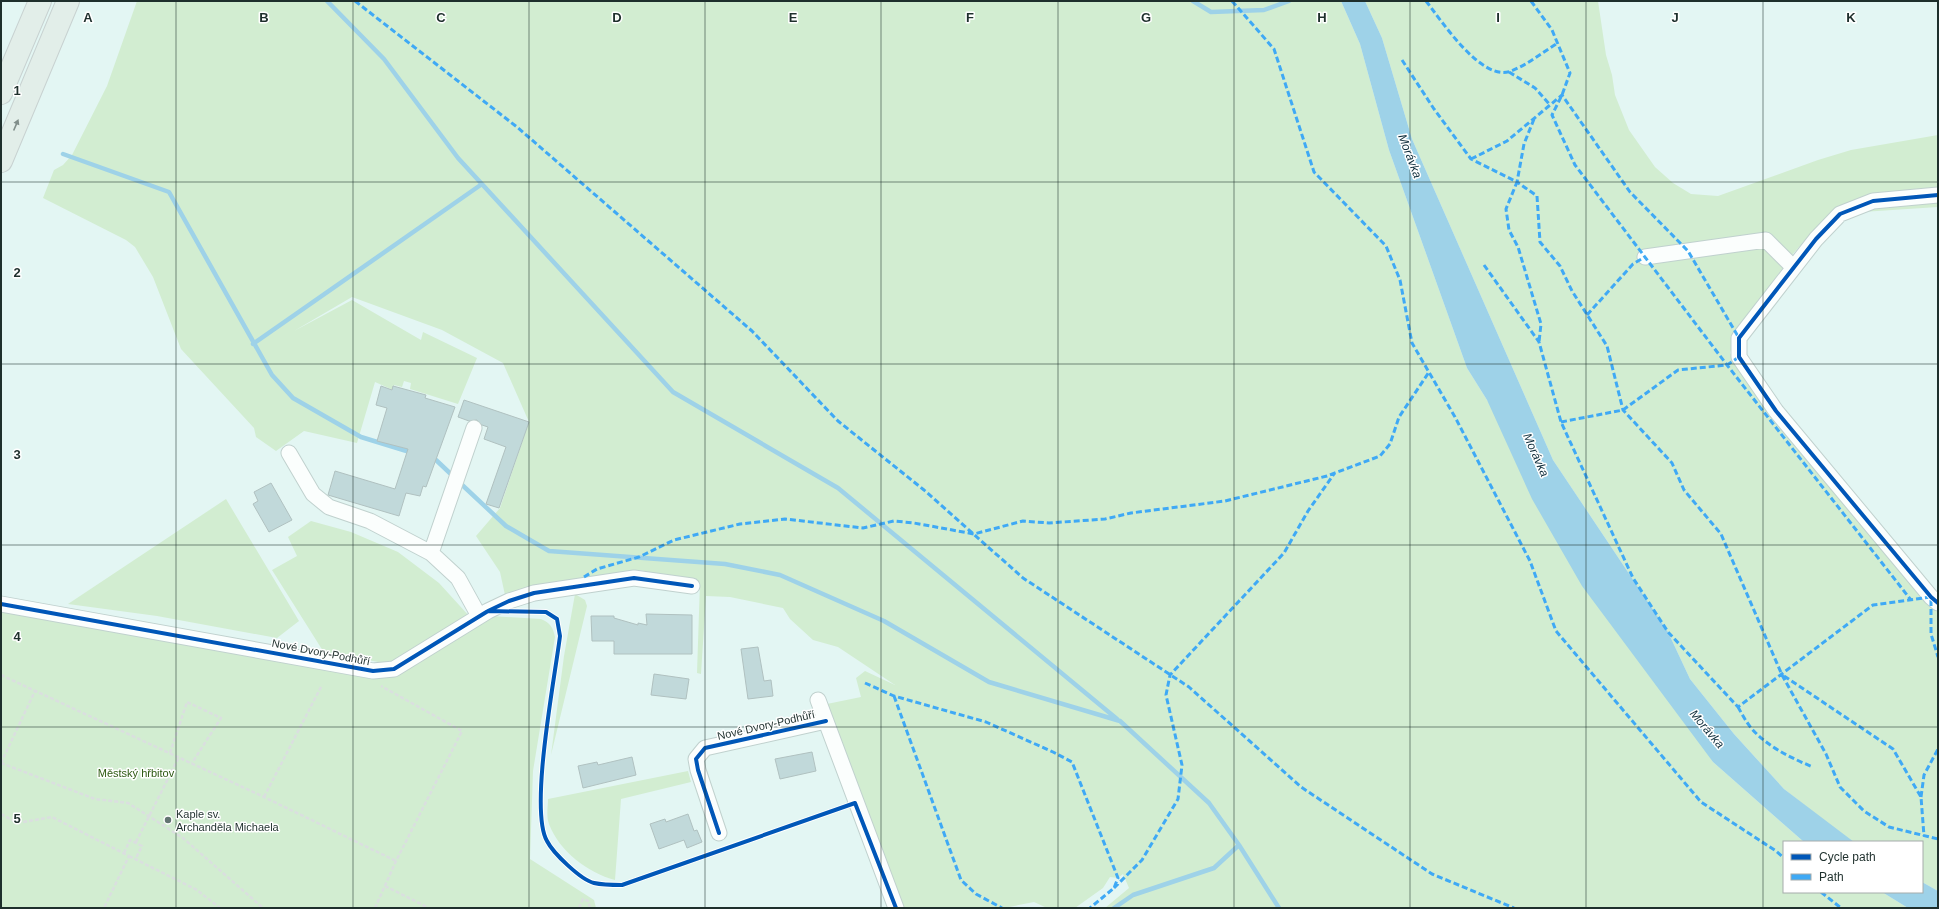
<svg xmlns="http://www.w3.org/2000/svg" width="1939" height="909" font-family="Helvetica,sans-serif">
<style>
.green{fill:#d2edd1}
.water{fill:#9ed2e8}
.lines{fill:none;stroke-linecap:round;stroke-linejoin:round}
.stream{stroke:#9ed2e8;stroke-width:4.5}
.building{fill:#c1d9da;stroke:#b0c1c0}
.minor-casing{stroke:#c0d1ce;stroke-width:17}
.highway-casing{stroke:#c8d2d1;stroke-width:24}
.path{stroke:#dadfdf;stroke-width:2.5;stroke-dasharray:4 2;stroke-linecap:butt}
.minor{stroke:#fbfefd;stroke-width:15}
.highway{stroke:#e2eee9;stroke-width:22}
.quiet{stroke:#3fa9f5;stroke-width:3;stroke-dasharray:6 3;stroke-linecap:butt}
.cycleway-casing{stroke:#fff;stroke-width:6}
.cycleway{stroke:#0057b8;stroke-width:4}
.oneway{fill:#808e8a}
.grid{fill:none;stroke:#1e2f2c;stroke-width:1;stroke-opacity:0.55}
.poi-dot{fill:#637572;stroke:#fff;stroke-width:1.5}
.labels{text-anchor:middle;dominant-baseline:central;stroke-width:3;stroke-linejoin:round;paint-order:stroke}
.street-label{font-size:11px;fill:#1e2f2c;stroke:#fff}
.park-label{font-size:11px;fill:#2d5911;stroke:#fff}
.poi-label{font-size:11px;fill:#1e2f2c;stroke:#fff;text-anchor:start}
.water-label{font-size:12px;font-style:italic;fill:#102f3d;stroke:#fff}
.grid-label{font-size:13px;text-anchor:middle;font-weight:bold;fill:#1e2f2c;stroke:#fff;stroke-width:3;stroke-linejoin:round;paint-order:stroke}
</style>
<rect width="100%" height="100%" fill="#e3f6f3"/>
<path class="green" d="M137,1H1341L1360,44L1389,150L1467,368L1713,762L1804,842H1784V892H1882L1908,908H1105L1129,888L1123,874L1118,878L1110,877L1103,888L1075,908H1047L1034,902L1004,908H900L822,705L861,697L856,678L865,671L895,685L838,647L813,640L790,619L783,608L730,597L706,596L701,674L697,673L700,582L640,570L584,577L505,595L500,572L476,536L500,508L529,422L503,363L442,330L352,297L294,331L352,300L421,340L423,332L477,358L458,404L410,389L411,383L404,381L402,387L394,385L393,390L375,382L357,443L304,431L276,451L256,437L254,428L181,349L153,277L135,247L126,240L43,198L54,170L63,165L72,155L107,86Z
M1365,1H1598L1606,55L1612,75L1615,95L1629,130L1655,167L1673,183L1691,194L1718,196L1818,160L1851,150L1938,135V207L1862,212L1845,218L1806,239L1792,255L1736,333L1730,353L1938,608V891L1922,882V842H1854L1845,837L1784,789L1734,734L1690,679L1668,632L1553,460L1412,139L1382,38Z
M226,499L299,621L277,638L157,616L68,604Z
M311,521L351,532L398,552L439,583L470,617L393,665L323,651L272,570L297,556L288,537Z
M575,594L585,600L587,606L551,755L564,656Z
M1,610L373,679L395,675L491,616L541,619C550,623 553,627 555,637L533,771L530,859L594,900L596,908H1Z
M688,771L691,782L621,799L615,880C588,873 559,851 549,824C546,816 548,807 548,799Z"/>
<path class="water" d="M1341,1H1365L1382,38L1412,139L1553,460L1668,632L1690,679L1734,734L1784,789L1854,842H1804L1713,762L1582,586L1532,499L1487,400L1467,368L1389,150L1360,44Z
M1922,882L1938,891V908H1908L1882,892H1922Z"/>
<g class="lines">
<path class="stream" d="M327,1L384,59L458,158L673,392L838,488L1117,719
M1193,1L1211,12L1264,10L1289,1
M63,154L169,192L272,375L293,398L361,437L413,453
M253,344L482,184
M432,459L436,460L454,477
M459,482L506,526L549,551L725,564L780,575L884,621L989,682L1120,721L1209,803L1239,845L1279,908
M1114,908L1133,895L1214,868L1239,845"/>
</g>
<path class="building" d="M381,386L392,390L393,386L426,395L425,398L455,407L426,487L423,486L420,496L406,493L399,516L328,495L335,471L395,489L408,449L377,441L387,408L376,405Z
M464,400L529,422L499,508L486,504L506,447L484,439L488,427L482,425L477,420L469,421L458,417Z
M271,483L292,520L269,532L253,504L258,501L254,492Z
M646,614L692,615V654H614V641H592L591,616H614V618L638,625V623L647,625Z
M758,647L764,681L771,680L773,696L748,699L741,649Z
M654,674L689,679L686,699L651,695Z
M812,752L816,771L780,779L775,759Z
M632,757L636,775L583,788L578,766L597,762L598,765Z
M688,814L694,831L697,830L702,842L687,848L684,840L659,849L650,824L665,819L666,822Z"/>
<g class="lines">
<g class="minor-casing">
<path id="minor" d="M1938,195L1873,201L1840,214L1816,239L1739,338V357L1776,411L1931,597L1938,603
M1645,257L1766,240L1793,267
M289,453L313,494L329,507L370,521L431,553L458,578L479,616
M431,553L474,428
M1,604L373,671L394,669L488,611L509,601L534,593L634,578L692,586
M818,700L896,908
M719,833L698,770L696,759L705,748L826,721"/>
</g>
<g class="highway-casing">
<path id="highway" d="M1,93L40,1
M1,161L68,1"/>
</g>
<path class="path" d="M1,675L264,797L396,861
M170,753L187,702L221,718L192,763
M1,763L95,799L128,803L183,838L263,908
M1,763L35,691
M264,797L322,685
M1,814L14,821L23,822L52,817L129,856L104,908
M136,842L179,757
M124,853L130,840L142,846L136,858
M129,856L197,890L220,908
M385,886L429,908
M375,908L396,861L462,731L381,686
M579,908L583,899L588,901L590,908"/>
<use href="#minor" class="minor"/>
<use href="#highway" class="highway"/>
<path class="quiet" d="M355,1L517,127L752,331L838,421L924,490L1023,578L1189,687L1301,787L1432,874L1514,908
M1232,1L1274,49L1314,172L1386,246L1400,280L1412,343L1455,417L1530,561L1556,631L1701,802L1776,851L1784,858
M1426,1C1441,20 1482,83 1511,71C1527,65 1543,52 1558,43
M1531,1L1552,30L1570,73L1562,95L1552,115L1575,165L1727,365L1911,600
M1402,60L1434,109L1471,159L1517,182L1506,209L1509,230L1518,247L1541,324L1539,342
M1509,72L1535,88L1550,105
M1534,119L1524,144L1517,182L1537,196L1540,242L1560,266L1572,291L1607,346L1623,410L1672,463L1684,490L1721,534L1782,675L1826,754L1840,787L1864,811L1889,827L1938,839
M1471,159L1507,141L1562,95L1630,192L1688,251L1739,338
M1484,265L1539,342L1561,422L1633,578L1668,632L1738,707L1873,605L1931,597V634L1938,657
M1587,315L1633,264L1645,257
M1561,422L1623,410L1678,370L1727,365L1739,357
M584,577L597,569L639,557L674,540L740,524L785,519L863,528L894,521L914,523L974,534L1023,521L1049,523L1105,519L1131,513L1225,501L1327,476L1380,456L1390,444L1399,417L1429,372
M1784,676L1893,749L1921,797L1924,836
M865,683L894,696L986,722L1053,752L1072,762L1118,878L1114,888L1090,908
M894,696L961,880L976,894L1002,908
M1738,707C1742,714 1746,722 1752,729C1768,747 1791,758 1813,767
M1921,797L1924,775L1938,749
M1114,888L1142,860L1178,799L1182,765L1166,695L1170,675L1284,553L1308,511L1334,474
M1821,892L1841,908"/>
<g class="cycleway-casing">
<path id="cycleway" d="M1938,195L1873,201L1840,214L1816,239L1739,338V357L1776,411L1931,597L1938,603
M1,604L373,671L394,669L488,611L509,601L534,593L634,578L692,586
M488,611L546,612L557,619L560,636C555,677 529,810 547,841C553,853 581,880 594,883C603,885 613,885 622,885L855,803L896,908
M719,833L698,770L696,759L705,748L826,721"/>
</g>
<use href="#cycleway" class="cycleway"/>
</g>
<defs><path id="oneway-solid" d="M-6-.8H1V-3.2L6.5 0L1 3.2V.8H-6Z"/></defs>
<use class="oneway" href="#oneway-solid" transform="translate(16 125) rotate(-67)"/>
<path class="grid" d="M176,1V908M353,1V908M529,1V908M705,1V908M881,1V908M1058,1V908M1234,1V908M1410,1V908M1586,1V908M1763,1V908M1,182H1938M1,364H1938M1,545H1938M1,727H1938"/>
<circle class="poi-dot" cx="168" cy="820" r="4"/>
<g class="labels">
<g class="street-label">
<text transform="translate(321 652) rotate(11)">Nové Dvory-Podhůří</text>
<text transform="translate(766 725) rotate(-13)">Nové Dvory-Podhůří</text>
</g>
<g class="park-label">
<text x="136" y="773">Městský hřbitov</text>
</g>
<g class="poi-label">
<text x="176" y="814">Kaple sv.<tspan x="176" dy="13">Archanděla Michaela</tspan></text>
</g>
<g class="water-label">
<text transform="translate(1410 156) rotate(69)">Morávka</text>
<text transform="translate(1536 455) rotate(66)">Morávka</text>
<text transform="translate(1707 729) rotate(50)">Morávka</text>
</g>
</g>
<g class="grid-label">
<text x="88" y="22">A</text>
<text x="264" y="22">B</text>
<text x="441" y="22">C</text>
<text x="617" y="22">D</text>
<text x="793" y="22">E</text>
<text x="970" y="22">F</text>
<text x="1146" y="22">G</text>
<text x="1322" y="22">H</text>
<text x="1498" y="22">I</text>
<text x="1675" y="22">J</text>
<text x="1851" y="22">K</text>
<text x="17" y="95">1</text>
<text x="17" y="277">2</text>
<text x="17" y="459">3</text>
<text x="17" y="641">4</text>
<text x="17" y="823">5</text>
</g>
<rect width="1939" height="909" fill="none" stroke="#1e2f2c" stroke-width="4"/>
<rect x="1783" y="841" width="140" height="52" fill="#ffffff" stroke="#a5acab"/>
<rect x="1791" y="854" width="20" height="6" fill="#0057b8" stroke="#a5acab"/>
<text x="1819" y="861" font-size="12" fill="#1e2f2c">Cycle path</text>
<rect x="1791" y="874" width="20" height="6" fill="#3fa9f5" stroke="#a5acab"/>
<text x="1819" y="881" font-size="12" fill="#1e2f2c">Path</text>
</svg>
